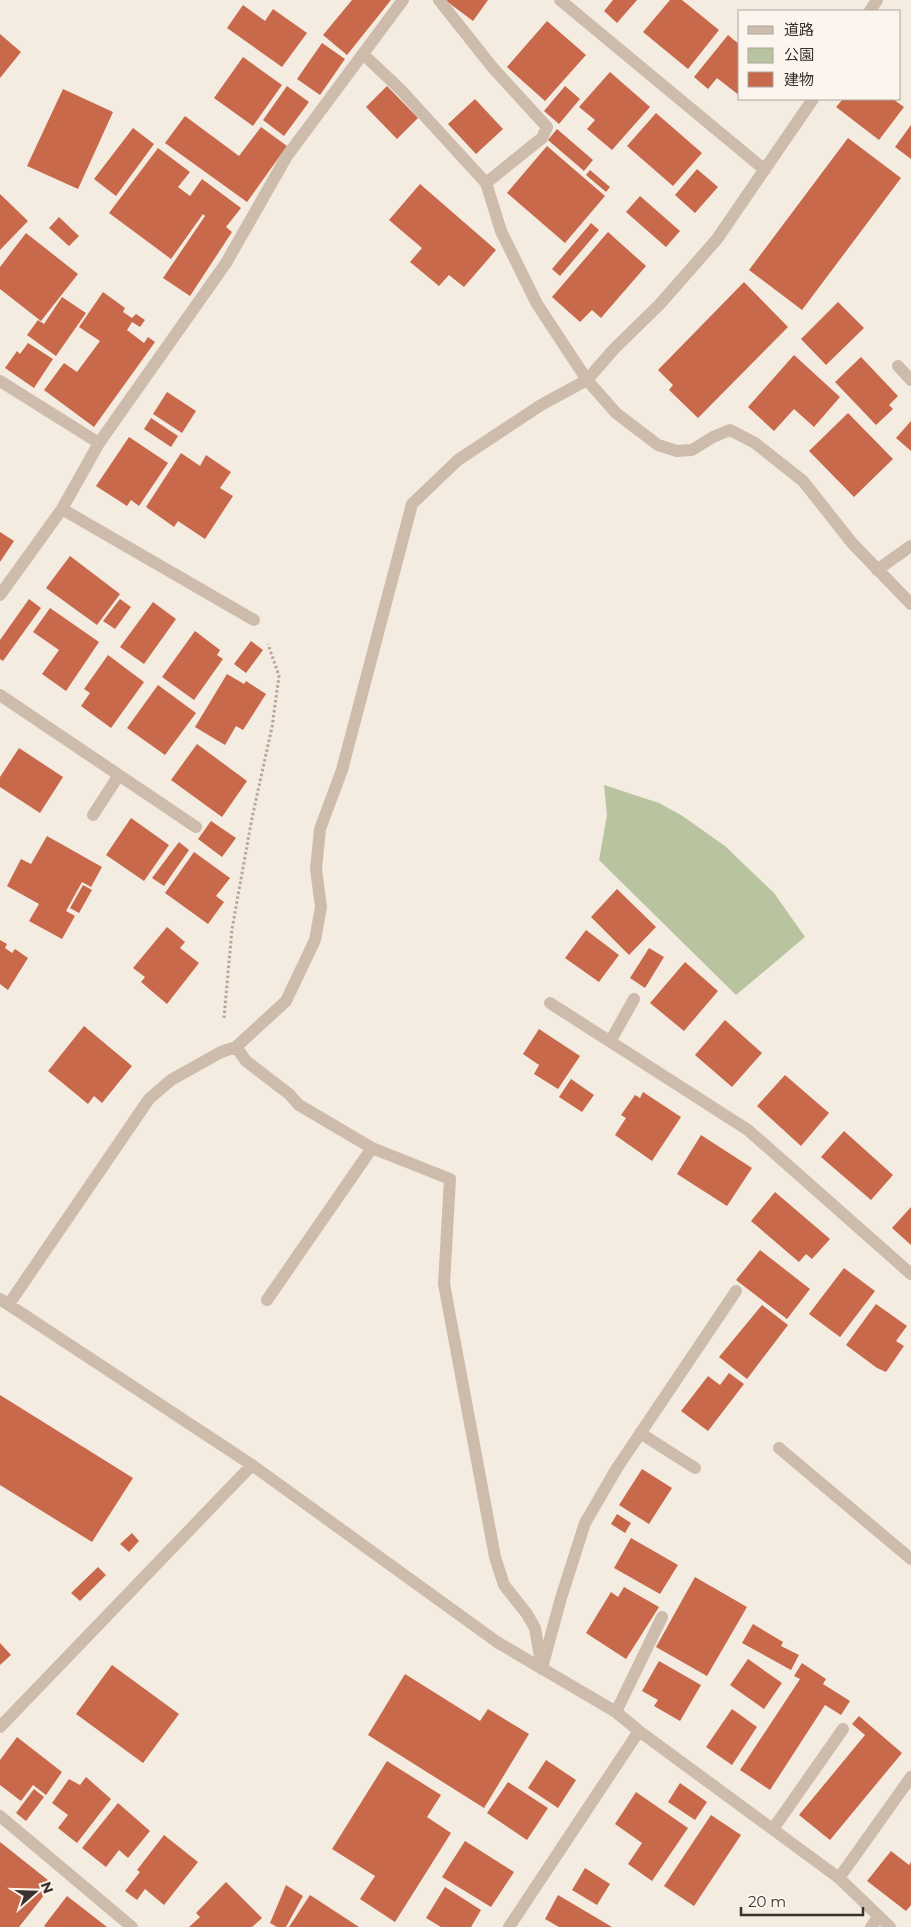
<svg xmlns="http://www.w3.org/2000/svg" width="911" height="1927" font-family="Montserrat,'Noto Sans JP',sans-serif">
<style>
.green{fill:#b8c4a0}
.building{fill:#c8694b}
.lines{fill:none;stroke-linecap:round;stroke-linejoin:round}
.path{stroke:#b9a596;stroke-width:3;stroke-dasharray:2.5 2.5;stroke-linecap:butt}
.minor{stroke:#cdbbac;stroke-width:12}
</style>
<rect width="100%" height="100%" fill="#f4ebe1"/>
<path class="green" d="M604,785L659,803L681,815L725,846L774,893L805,937L736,995L599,860L607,815Z"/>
<path class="building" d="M352,0H391L347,55L323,35Z
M445,0H488L473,21Z
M613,0H637L617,23L604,11Z
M670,0H682L719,30L688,69L643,32Z
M243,5L265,21L273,9L307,33L282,67L227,28Z
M547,21L586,55L545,101L507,67Z
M0,34L21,52L0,78Z
M728,35L740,45V96L717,78L708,89L694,77Z
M322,43L345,59L320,95L297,79Z
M243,57L282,85L253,126L214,98Z
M610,72L650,107L612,150L587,129L595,120L579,107Z
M287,86L309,102L284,136L263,120Z
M387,86L418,118L397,139L366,107Z
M565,86L580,99L559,124L544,111Z
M63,89L113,112L78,189L27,166Z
M475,99L503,129L476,154L448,124Z
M843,99H893L904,107L879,140L836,107Z
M656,113L702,153L673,186L627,146Z
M185,116L239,156L261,127L287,146L247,202L165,143Z
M911,125V159L895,147Z
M133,128L154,144L116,196L94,179Z
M557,129L593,160L584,171L548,140Z
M848,138L901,178L802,310L749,270Z
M547,146L605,196L565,243L507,193Z
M158,148L190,172L178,187L190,196L202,179L241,208L226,227L232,232L190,296L163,278L205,216L203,214L171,259L109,213Z
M697,169L718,187L695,213L675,195Z
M590,170L610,187L606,192L586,175Z
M420,184L496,250L464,287L449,275L439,286L410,262L422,248L389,220Z
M0,194L28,221L0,250Z
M640,196L680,231L666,247L626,212Z
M59,217L79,236L69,246L49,228Z
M591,223L599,230L560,276L552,269Z
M608,232L646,266L601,318L592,310L580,322L552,297Z
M26,233L78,274L41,321L0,289V267Z
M744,282L788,327L698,418L669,390L673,385L658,370Z
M103,292L125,308L123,312L132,318L136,314L145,320L140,327L132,322L127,330L144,343L148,337L155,342L94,427L44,390L64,363L77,372L100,341L79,327Z
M62,297L86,313L56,356L27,335L38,320L44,324Z
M838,302L864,328L826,365L801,339Z
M28,343L53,359L34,388L5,368L17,351L20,354Z
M794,355L840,397L814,427L794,409L774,431L748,407Z
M861,357L898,396L889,405L893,409L876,425L835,382Z
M167,392L196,411L182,433L153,414Z
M848,413L893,459L854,497L809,451Z
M151,418L178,436L171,447L144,429Z
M911,421V451L896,438Z
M129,437L168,463L139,506L131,500L127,506L96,486Z
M181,453L200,466L206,455L231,472L220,488L233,496L205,539L178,521L174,527L146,507Z
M0,532L14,541L0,562Z
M70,556L120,594L97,625L46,588Z
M29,599L41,608L3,661L0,659V640Z
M120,599L131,607L115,629L103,621Z
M153,602L176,619L144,664L120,647Z
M50,608L99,642L66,691L42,674L59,650L33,632Z
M195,631L220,650L217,655L223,659L194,700L162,677Z
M251,641L263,650L246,673L234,664Z
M108,655L144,682L111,728L81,706L90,693L84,689Z
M227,674L244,684L246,681L266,694L243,730L236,726L225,745L195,727Z
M158,685L196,713L165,755L127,728Z
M197,744L247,781L222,817L171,780Z
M19,748L63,777L40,813L0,787V777Z
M131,818L169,845L144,881L106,855Z
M211,821L236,838L222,857L198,839Z
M47,836L102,867L91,887L82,882L66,911L75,916L62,939L29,921L39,904L7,886L21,859L31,864Z
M179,842L189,850L164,886L152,878Z
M194,852L230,878L216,896L224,902L208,924L165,893Z
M83,885L92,890L79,913L70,908Z
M617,889L656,927L629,955L591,917Z
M167,927L185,942L180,948L199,963L167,1004L141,982L145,977L133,968Z
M586,930L619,955L599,982L565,958Z
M0,940L7,944L5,948L12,953L15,949L28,958L8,990L0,984Z
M649,948L664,957L645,988L630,978Z
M685,962L718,991L684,1031L650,1003Z
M725,1020L762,1053L732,1087L695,1055Z
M84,1026L132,1066L102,1103L94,1096L88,1104L48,1071Z
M539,1029L580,1056L558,1089L534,1074L539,1065L523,1054Z
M785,1075L829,1113L801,1146L757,1106Z
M571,1079L594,1095L582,1112L559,1097Z
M643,1092L681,1117L652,1161L615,1135L626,1118L621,1115L635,1095L640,1098Z
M844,1131L893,1175L871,1200L821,1157Z
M701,1135L752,1168L727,1206L677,1174Z
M775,1192L830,1239L812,1259L806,1254L799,1262L751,1221Z
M911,1207V1245L892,1228Z
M760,1250L810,1289L787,1319L736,1280Z
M844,1268L875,1291L840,1337L809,1314Z
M876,1304L907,1326L896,1341L904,1346L886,1372L877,1368L846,1345Z
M762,1305L788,1325L747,1379L719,1357Z
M729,1373L744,1384L708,1431L681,1411L708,1376L720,1385Z
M0,1395L133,1478L92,1542L0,1485Z
M642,1469L672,1488L649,1524L619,1505Z
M617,1514L631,1523L625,1533L611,1524Z
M132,1533L139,1541L129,1552L120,1544Z
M631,1538L678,1565L660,1594L614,1568Z
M98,1567L106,1575L80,1601L71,1593Z
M695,1577L747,1607L707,1676L656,1647Z
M624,1587L659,1607L626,1659L586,1633L611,1592L618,1597Z
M753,1624L783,1642L781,1646L799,1655L791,1670L742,1643Z
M0,1643L11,1655L0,1665Z
M748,1659L782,1683L764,1709L730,1685Z
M659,1661L701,1685L680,1721L654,1706L658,1700L642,1691Z
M802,1663L826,1679L823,1684L850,1701L841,1715L825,1705L770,1790L740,1770L800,1679L794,1676Z
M112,1665L179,1714L143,1763L76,1714Z
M405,1674L480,1721L488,1709L529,1734L484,1808L368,1735Z
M732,1709L757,1727L732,1765L706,1747Z
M859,1716L902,1753L830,1840L799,1815L865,1735L852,1724Z
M17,1737L62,1772L46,1795L33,1785L21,1801L0,1785V1760Z
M546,1760L576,1780L558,1808L528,1788Z
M387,1761L441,1795L427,1817L451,1833L395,1922L360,1899L375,1876L332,1849Z
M86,1777L111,1799L77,1843L58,1828L68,1815L52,1803L69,1779L80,1785Z
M508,1782L548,1808L527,1840L487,1813Z
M680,1783L707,1802L695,1820L668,1802Z
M34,1789L44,1797L26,1821L16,1813Z
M636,1792L688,1828L652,1881L628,1864L642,1843L615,1824Z
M118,1803L150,1831L128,1858L119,1850L106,1867L82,1848Z
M711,1815L741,1835L694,1906L664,1886Z
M164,1835L198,1862L164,1905L145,1889L137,1900L125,1891L140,1872L137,1870Z
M465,1841L514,1872L491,1907L442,1877Z
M0,1842L53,1884L19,1927H0Z
M891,1851L909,1865L911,1862V1905L906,1911L867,1881Z
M585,1868L610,1884L597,1905L572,1890Z
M226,1882L262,1918L252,1927H189L200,1917L196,1913Z
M286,1885L303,1896L286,1927H277L270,1923Z
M445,1887L481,1910L471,1927H441L426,1918Z
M310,1895L359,1927H289Z
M558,1895L612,1927H559L545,1919Z
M67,1896L107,1927H46L44,1926Z"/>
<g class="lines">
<path class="path" d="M224,1018L232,929L252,818L272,727L279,676L268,644"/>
<path class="minor" d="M439,0L493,68L547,127L542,138L486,183
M560,0L765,170
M870,11L877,0
M364,55L400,89L486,183L501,231L537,304L587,380L616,413L658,445L677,451L692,450L713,437L730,430L755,443L803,481L852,543L911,604
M898,366L911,380
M0,381L99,443
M62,509L254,620
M877,570L911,546
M0,595L62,509L99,443L226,263L287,156L403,0
M0,695L196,827
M93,815L119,775
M550,1003L748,1130L911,1274
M611,1040L634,999
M236,1047L246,1061L289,1094L299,1105L372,1148L267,1300
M372,1148L450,1179L444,1284L495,1557L504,1585L527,1614L535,1628L542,1669
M0,1299L252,1465L497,1642L616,1712L639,1731L839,1878L890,1927
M9,1304L149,1099L171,1080L221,1052L236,1047L286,1001L315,940L321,907L316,869L320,829L342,770L412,504L458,460L541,405L587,380L614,349L660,304L717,239L813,99
M640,1433L695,1468
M779,1448L911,1559
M543,1664L561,1598L585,1523L617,1468L736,1291
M616,1712L662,1617
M0,1727L252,1465
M0,1816L132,1927
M773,1829L843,1729
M839,1878L911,1777
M509,1927L639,1731
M871,1927L879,1916"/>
</g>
<rect x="738" y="10" width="162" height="90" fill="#fbf5ee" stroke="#aea6a0"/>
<rect x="748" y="26" width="25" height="8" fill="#cdbbac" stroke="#aea6a0"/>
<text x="784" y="35" font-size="15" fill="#3b302b">道路</text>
<rect x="748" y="48" width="25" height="15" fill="#b8c4a0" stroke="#aea6a0"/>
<text x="784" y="60" font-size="15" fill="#3b302b">公園</text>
<rect x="748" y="72" width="25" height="15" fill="#c8694b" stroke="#aea6a0"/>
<text x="784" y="85" font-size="15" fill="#3b302b">建物</text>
<g transform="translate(35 1892) rotate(70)" stroke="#fbf5ee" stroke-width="4" paint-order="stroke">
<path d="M0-4L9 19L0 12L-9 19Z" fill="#3b302b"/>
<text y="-8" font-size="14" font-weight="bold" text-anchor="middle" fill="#3b302b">N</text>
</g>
<path d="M741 1907v8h122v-8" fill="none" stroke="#3b302b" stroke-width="2.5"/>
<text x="748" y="1907" font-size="15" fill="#3b302b" stroke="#fbf5ee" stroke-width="4" paint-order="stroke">20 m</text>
</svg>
